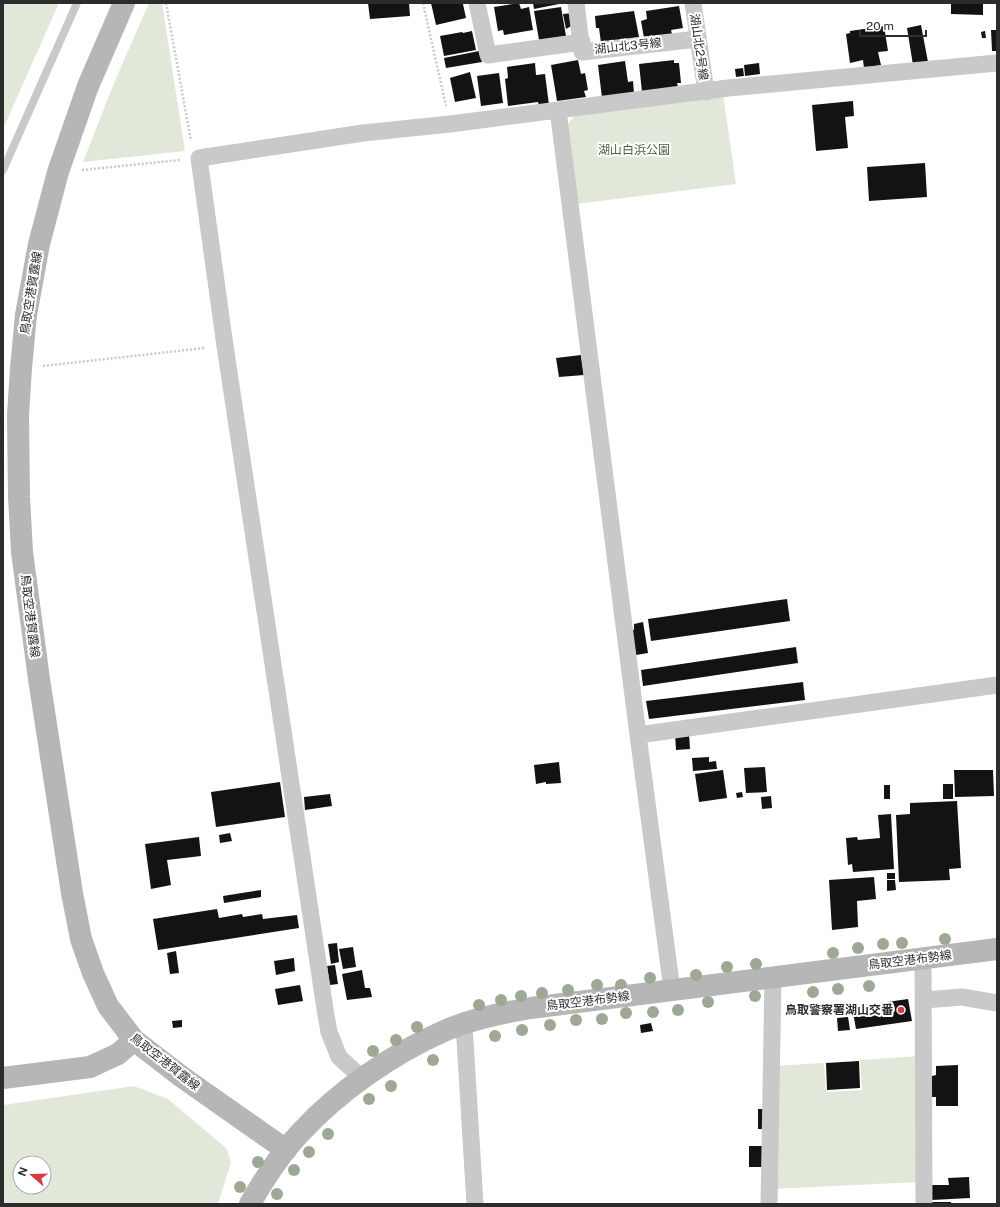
<svg xmlns="http://www.w3.org/2000/svg" width="1000" height="1207" font-family="'Public Sans','Noto Sans JP',sans-serif">
<style>
.green{fill:#e1e8da;fill-rule:evenodd}
.building{fill:#131313}
.lines{fill:none;stroke-linecap:round;stroke-linejoin:round}
.path{stroke:#c9c9c9;stroke-width:2.5;stroke-dasharray:2 2;stroke-linecap:butt}
.lane{stroke:#c9c9c9;stroke-width:8}
.street{stroke:#c9c9c9;stroke-width:17}
.secondary{stroke:#b6b6b6;stroke-width:22}
.tree{fill:#9ea995}
.poi-dot{fill:#d43d42;stroke:#fff;stroke-width:1.5}
.labels{text-anchor:middle;dominant-baseline:central;stroke-width:4;stroke-linejoin:round;paint-order:stroke}
.street-label{font-size:12px;fill:#2c2c2c;stroke:#fff}
.park-label{font-size:12px;fill:#4e623e;stroke:#fff}
.poi-label{font-size:12px;font-weight:bold;fill:#2c2c2c;stroke:#fff;text-anchor:end}
</style>
<rect width="100%" height="100%" fill="#fff"/>
<path class="green" d="M3,3H59L3,129Z
M149,3H162L185,151L83,162L114,83Z
M723,94L736,184L576,204L566,133L569,123L575,115Z
M919,1056V1182L772,1189L774,1066L824,1063L826,1092L862,1090L860,1060Z
M134,1086L168,1099L227,1149L231,1163L218,1204H3V1105ZM20,1163H44V1187H20Z"/>
<path class="building" d="M368,3H409L410,16L370,19Z
M431,3L463,4L466,18L436,25Z
M519,3L521,9L529,7L533,30L504,35L503,30L498,31L494,7Z
M533,3H558L559,4L534,9Z
M951,3H983V15L951,14Z
M679,6L683,28L671,30L672,34L644,38L641,21L647,19L646,11Z
M561,7L566,36L539,40L534,11Z
M634,11L639,37L601,43L599,28H596L595,16Z
M573,13V25L566,29L563,14Z
M921,25L928,62L913,65L907,28Z
M884,26L888,51L878,52L881,65L864,68L863,60L850,63L846,34L850,33V31Z
M991,30H997V51H992Z
M472,31L476,50L444,56L440,36L462,32L463,33Z
M985,31L986,38H982L981,32Z
M479,51L482,62L446,68L444,58Z
M578,60L581,74L585,73L588,90L584,91L586,97L557,101L551,65Z
M674,60V63H679L681,83H677L678,87L642,92L639,64Z
M625,61L628,82L633,81L634,93L602,98L598,65Z
M535,63L536,75L545,74L549,105L539,106L538,102L508,106L505,79L508,78L507,67Z
M759,63L760,74L745,76L744,65Z
M743,68L744,76L736,77L735,69Z
M470,72L476,98L455,102L450,78Z
M499,73L503,103L481,106L477,76Z
M853,101L854,116L845,117L848,148L816,151L812,105Z
M925,163L927,197L869,201L867,167Z
M581,355L584,375L559,377L556,358Z
M787,599L790,621L651,641L648,619Z
M643,622L648,653L636,655L632,630H634V624Z
M796,647L798,663L643,686L641,670Z
M803,682L805,700L649,719L646,701Z
M689,733L690,749L676,750L675,734Z
M709,757V762L716,761L717,769L693,771L692,758Z
M559,762L561,783L546,784V782L536,784L534,765Z
M765,767L767,792L746,793L744,768Z
M723,770L727,798L699,802L695,774Z
M954,770H993L994,796L955,797Z
M280,782L285,817L216,827L211,792Z
M943,784H953V799H943Z
M884,785H890V799H884Z
M742,792L743,797L737,798L736,793Z
M330,794L332,806L305,810L304,797Z
M771,796L772,808L762,809L761,797Z
M957,801L961,868L949,869L950,880L899,882L896,815L910,814V803Z
M891,814L894,869L853,872L852,864L848,865L846,838L857,837L858,840L880,838L878,815Z
M230,833L232,841L220,843L219,835Z
M199,837L201,856L167,860L171,885L151,889L145,844Z
M887,873H895V879H887Z
M874,877L876,899L857,901L858,927L832,930L829,880Z
M887,880H895L896,890L887,891Z
M261,890V897L224,903L223,896Z
M217,909L219,918L242,914L243,917L262,914L263,919L297,915L299,928L158,950L153,919Z
M337,943L339,962L331,964L328,944Z
M353,947L356,967L343,969L339,949Z
M176,951L179,973L170,974L167,953Z
M294,958L295,971L276,975L274,961Z
M335,965L338,984L330,985L327,966Z
M362,970L365,988H370L372,997L347,1000L342,974Z
M300,985L303,1001L278,1005L275,989Z
M908,999L912,1021L856,1029L852,1007Z
M848,1017L850,1030L838,1031L837,1018Z
M182,1020V1027L173,1028L172,1021Z
M651,1023L653,1031L641,1033L640,1025Z
M859,1061L860,1088L827,1090L826,1063Z
M958,1065V1106H936V1097H932V1076L936,1075V1066Z
M758,1109H763V1129H758Z
M749,1146H763V1167H749Z
M969,1177L970,1198L932,1200L931,1185H949L948,1178Z
M932,1202H951V1204H932Z"/>
<g class="lines">
<path class="path" d="M166,3L191,141
M423,3L446,106
M82,170L180,160
M43,366L205,348"/>
<path class="lane" d="M3,170L77,3"/>
<path class="street" d="M477,3L488,55L582,42
M576,3L582,52L698,39
M693,3L706,92
M558,110L638,735L672,990
M638,735L997,685
M923,959L924,1204
M924,1000L962,997L997,1003
M464,1024L475,1204
M363,1079L339,1057L329,1032L325,1009L225,346L199,158L363,133L450,124L728,88L997,63
M769,1204L773,977"/>
<path class="secondary" d="M124,3L88,86L58,172L39,244L26,315L21,368L18,415L19,497L22,552L39,679L72,893L81,939L93,973L108,1006L134,1040L182,1077L286,1150
M3,1078L90,1067L118,1054L134,1040
M250,1204C264,1179 281,1153 301,1132C339,1091 392,1054 444,1031C471,1019 501,1013 531,1008L997,949"/>
</g>
<g class="tree">
<circle cx="945" cy="939" r="6"/>
<circle cx="902" cy="943" r="6"/>
<circle cx="883" cy="944" r="6"/>
<circle cx="858" cy="948" r="6"/>
<circle cx="833" cy="953" r="6"/>
<circle cx="756" cy="964" r="6"/>
<circle cx="727" cy="967" r="6"/>
<circle cx="696" cy="975" r="6"/>
<circle cx="650" cy="978" r="6"/>
<circle cx="597" cy="985" r="6"/>
<circle cx="621" cy="985" r="6"/>
<circle cx="869" cy="986" r="6"/>
<circle cx="838" cy="989" r="6"/>
<circle cx="568" cy="990" r="6"/>
<circle cx="813" cy="992" r="6"/>
<circle cx="542" cy="993" r="6"/>
<circle cx="521" cy="996" r="6"/>
<circle cx="755" cy="996" r="6"/>
<circle cx="501" cy="1000" r="6"/>
<circle cx="708" cy="1002" r="6"/>
<circle cx="479" cy="1005" r="6"/>
<circle cx="678" cy="1010" r="6"/>
<circle cx="653" cy="1012" r="6"/>
<circle cx="626" cy="1013" r="6"/>
<circle cx="602" cy="1019" r="6"/>
<circle cx="576" cy="1020" r="6"/>
<circle cx="550" cy="1025" r="6"/>
<circle cx="417" cy="1027" r="6"/>
<circle cx="522" cy="1030" r="6"/>
<circle cx="495" cy="1036" r="6"/>
<circle cx="396" cy="1040" r="6"/>
<circle cx="373" cy="1051" r="6"/>
<circle cx="433" cy="1060" r="6"/>
<circle cx="391" cy="1086" r="6"/>
<circle cx="369" cy="1099" r="6"/>
<circle cx="328" cy="1134" r="6"/>
<circle cx="309" cy="1152" r="6"/>
<circle cx="258" cy="1162" r="6"/>
<circle cx="294" cy="1170" r="6"/>
<circle cx="240" cy="1187" r="6"/>
<circle cx="277" cy="1194" r="6"/>
</g>
<circle class="poi-dot" cx="901" cy="1010" r="4"/>
<g class="labels">
<g class="street-label">
<text transform="translate(628 46) rotate(-6)">湖山北3号線</text>
<text transform="translate(699 47) rotate(82)">湖山北2号線</text>
<text transform="translate(31 293) rotate(-81)">鳥取空港賀露線</text>
<text transform="translate(30 616) rotate(83)">鳥取空港賀露線</text>
<text transform="translate(910 960) rotate(-7)">鳥取空港布勢線</text>
<text transform="translate(588 1001) rotate(-7)">鳥取空港布勢線</text>
<text transform="translate(165 1062) rotate(38)">鳥取空港賀露線</text>
</g>
<g class="park-label">
<text x="634" y="150">湖山白浜公園</text>
</g>
<g class="poi-label">
<text x="893" y="1010">鳥取警察署湖山交番</text>
</g>
</g>
<rect width="1000" height="1207" fill="none" stroke="#2c2c2c" stroke-width="8"/>
<g transform="translate(32 1175) rotate(290)"><circle r="19" fill="#ffffff" stroke="#ababab"/>
<path d="M0-3L7 15L0 10L-7 15Z" fill="#d43d42"/>
<text y="-6" font-size="11" font-weight="bold" text-anchor="middle" fill="#2c2c2c">N</text>
</g>
<path d="M860 30v6h66v-6" fill="none" stroke="#2c2c2c" stroke-width="2"/>
<text x="866" y="30" font-size="12" fill="#2c2c2c" stroke="#ffffff" stroke-width="3" paint-order="stroke">20 m</text>
</svg>
